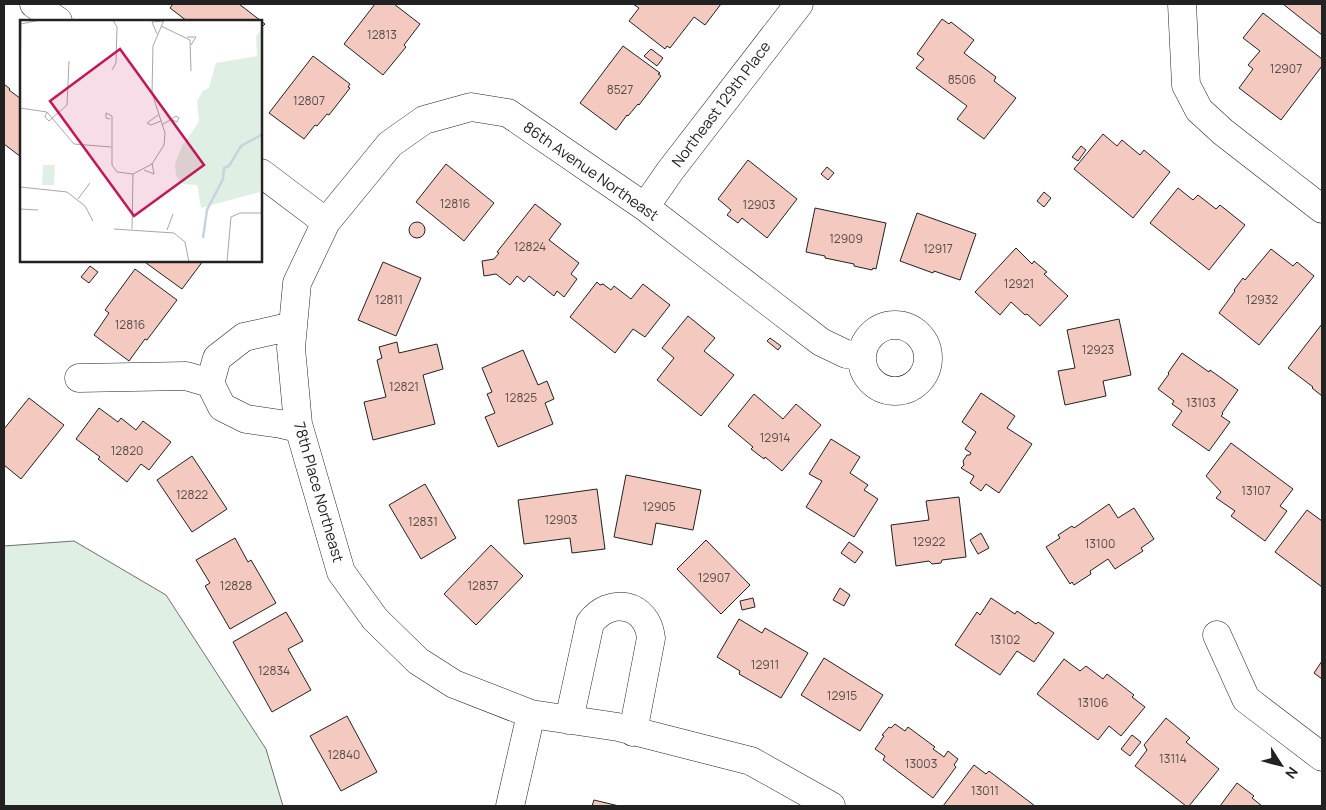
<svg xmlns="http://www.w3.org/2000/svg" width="1326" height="810" font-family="Manrope,sans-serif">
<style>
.green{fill:#e0efe3;stroke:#6f6f6f}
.building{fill:#f3c9c0;stroke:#222}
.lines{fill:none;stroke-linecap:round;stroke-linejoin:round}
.minor-casing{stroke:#222;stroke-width:29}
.minor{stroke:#fff;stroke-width:28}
.labels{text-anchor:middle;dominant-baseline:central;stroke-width:4;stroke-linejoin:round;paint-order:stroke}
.number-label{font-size:12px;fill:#564c4a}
.street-label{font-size:15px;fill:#222;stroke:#fff}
.inset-river{fill:none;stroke:#c7d3dd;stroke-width:2.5}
.inset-road{fill:none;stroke:#a7a7a7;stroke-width:1}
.view{fill:#c2185b;fill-opacity:0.15;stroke:#c2185b;stroke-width:2.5}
.inset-edge{fill:none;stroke:#222;stroke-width:2.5}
</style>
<rect width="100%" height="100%" fill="#fff"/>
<path class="green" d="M74,541L166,595L266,749L283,806H4V546Z"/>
<path class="building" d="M173,4H239L265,24L261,28V21H187L170,8Z
M375,4H394L420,24L404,45L406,47L383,75L344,44Z
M633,4H721L705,25L694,17L670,48L667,46L665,49L629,21L639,8Z
M1283,4H1322V35Z
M1263,13L1322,59V66L1281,120L1239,88L1253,69L1248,65L1260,51L1243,38Z
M942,19L949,24L951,22L974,40L964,53L996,77L994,81L1016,98L984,139L957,119L967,106L916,68L924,59L917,54Z
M623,46L660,73L658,74L661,76L639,105L638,104L628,116L627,115L616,130L580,103Z
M651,49L663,58L657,66L644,56Z
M313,56L350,84L348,87L350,88L329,115L327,114L317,126L315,125L304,139L269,113Z
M4,84L10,89L9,90L21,99V157L4,144Z
M1103,134L1117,146L1122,140L1140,155L1144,150L1170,172L1133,218L1074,169Z
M1081,146L1086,150L1078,161L1072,157Z
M748,160L797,199L767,238L742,218L738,223L727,215L731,210L718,199Z
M446,164L494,203L464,241L416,202Z
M827,167L834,173L828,180L821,174Z
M1178,188L1193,200L1198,195L1216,209L1220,205L1245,225L1209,270L1150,223Z
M1044,192L1051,198L1044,207L1037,201Z
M535,204L561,224L549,240L579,263L571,274L577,279L564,297L557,291L554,296L529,276L524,282L517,276L510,285L496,274L484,276L482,261L494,259L499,253L497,252Z
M815,208L886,223L876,269L873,268L872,270L854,266V264L825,258V256L806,252Z
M917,213L976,234L960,280L934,271L933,273L900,261Z
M409 230a8 8 0 1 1 16 0a8 8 0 1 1-16 0Z
M1016,248L1032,264L1034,261L1047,272L1044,274L1068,296L1040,326L1027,314L1025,315L1011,302L1000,315L975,292Z
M1271,249L1293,266L1297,262L1314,276L1259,345L1219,313L1235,291L1234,290L1243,278L1245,280Z
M148,261H203L182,289L146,263Z
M383,262L421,278L396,336L358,320Z
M90,266L98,272L89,283L81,277Z
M135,269L177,300L147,340L145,339L129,361L94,335L109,313L105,310Z
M597,282L600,285L603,284L611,290L614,286L631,299L643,284L670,305L645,337L633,329L615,353L570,317Z
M688,316L715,338L704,351L734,375L701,416L657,380L674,358L662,348Z
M1119,319L1131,375L1103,381L1106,396L1065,405L1058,371L1075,368L1067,330Z
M1322,324V396L1312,388L1313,387L1288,368Z
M770,338L781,346L778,350L767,341Z
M397,342L399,353L437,344L443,369L423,375L435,424L373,440L364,402L386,397L377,360L382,358L379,347Z
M523,350L538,385L547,381L554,399L545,403L553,424L498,447L485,417L495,413L487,394L492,392L482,368Z
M1182,353L1209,372L1210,370L1238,390L1222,413L1223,414L1221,416L1230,422L1209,451L1172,425L1182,411L1172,404L1174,401L1158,389L1169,374L1168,373Z
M981,393L1015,416L1007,428L1032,444L999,493L986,484L981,491L970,483L974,476L961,468L964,465L963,461L967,455H970L971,453L965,449L976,432L962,422Z
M754,394L783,419L796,404L821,425L782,471L765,457L764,459L751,449L753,447L728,426Z
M29,398L64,425L21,479L4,465V429Z
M99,408L118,422L121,418L136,430L143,421L171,442L149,470L141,464L127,482L98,459L100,457L76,439Z
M831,439L860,457L850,473L868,485L864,490L878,499L854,537L806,507L822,481L809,474Z
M1231,443L1293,489L1280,506L1287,511L1265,541L1231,516L1235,511L1216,498L1221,492L1206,476Z
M192,456L227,509L192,532L157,480Z
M626,475L701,490L693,530L656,523L652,545L614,537Z
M425,484L456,538L421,559L389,505Z
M597,489L605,549L572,553L570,538L524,544L518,500Z
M959,497L966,557L942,560L941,563L932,564L929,561L896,566L891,525L929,520L926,501Z
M1109,504L1118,518L1134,508L1154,539L1141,548L1143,551L1115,569L1108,559L1090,571L1091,574L1074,585L1072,582L1070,584L1046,547L1060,538L1058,535L1072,526L1074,528Z
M1307,510L1322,521V587L1275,552Z
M981,533L989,548L978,554L970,540Z
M235,538L248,562L251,560L276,603L230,629L205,586L210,583L196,560Z
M706,540L750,585L721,614L677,569Z
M849,542L863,552L855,563L841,553Z
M491,545L523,576L476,625L444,594Z
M840,588L850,595L844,606L833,600Z
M753,598L755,607L742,610L740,601Z
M991,598L1015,614L1017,611L1036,624L1038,622L1054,633L1034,662L1017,651L1000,675L955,645L977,612L980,615Z
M286,612L303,641L288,649L311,690L272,712L233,642Z
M739,619L762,633L765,628L808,653L781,698L739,674L740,671L717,657Z
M824,658L883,695L860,731L801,695Z
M1064,659L1080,671L1086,666L1103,679L1107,674L1134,695L1132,697L1145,707L1121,736L1109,726L1098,740L1037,694Z
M1322,661V679L1314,673Z
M347,716L377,772L341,791L310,736Z
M1166,718L1190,738L1186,742L1219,769L1189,806H1186L1135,766L1147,750L1144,745Z
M895,724L905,731L908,727L935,747L933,749L944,757L948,751L958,759L954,765L956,767L933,798L883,760L885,756L875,749L884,736L882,735L889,727L891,728Z
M1132,735L1141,742L1130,756L1121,749Z
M974,765L986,774L989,771L1035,806H943Z
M1237,783L1254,796L1252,798L1262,806H1220Z
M594,800L619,806H592Z"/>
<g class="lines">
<g class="minor-casing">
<path id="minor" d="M34,4L58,21
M1182,4L1186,85L1199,110L1223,132L1322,209
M261,173L326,222L297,283L291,348L298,424L341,572L375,619L418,661L454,684L531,714L618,727L751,761L831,806
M645,207L670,171L799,4
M326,222L390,144L424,120L471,107L508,113L645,207L821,342L846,354L861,356
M862 358a33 33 0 1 1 66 0a33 33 0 1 1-66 0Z
M293,326L244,337L217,358L210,383L222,407L246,419L281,424L299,428
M79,378L186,376L210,383
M1217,635L1246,699L1322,757
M569,720L590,623C610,596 647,603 651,638L633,732
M510,806L531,714"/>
</g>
<use href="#minor" class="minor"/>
</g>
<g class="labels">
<g class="number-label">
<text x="382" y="34">12813</text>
<text x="1286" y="68">12907</text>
<text x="962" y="79">8506</text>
<text x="620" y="89">8527</text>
<text x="309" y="100">12807</text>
<text x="455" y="203">12816</text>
<text x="759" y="204">12903</text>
<text x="846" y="238">12909</text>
<text x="530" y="246">12824</text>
<text x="938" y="248">12917</text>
<text x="1019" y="283">12921</text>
<text x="389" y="299">12811</text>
<text x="1262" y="299">12932</text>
<text x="130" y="324">12816</text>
<text x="1098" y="349">12923</text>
<text x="404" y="386">12821</text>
<text x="521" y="397">12825</text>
<text x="1201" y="402">13103</text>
<text x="775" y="437">12914</text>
<text x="127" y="450">12820</text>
<text x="1256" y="490">13107</text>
<text x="192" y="494">12822</text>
<text x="659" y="506">12905</text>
<text x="561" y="519">12903</text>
<text x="423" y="521">12831</text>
<text x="929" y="541">12922</text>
<text x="1100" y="543">13100</text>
<text x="714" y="577">12907</text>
<text x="236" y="585">12828</text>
<text x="483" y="585">12837</text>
<text x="1005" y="639">13102</text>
<text x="765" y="664">12911</text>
<text x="274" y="670">12834</text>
<text x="842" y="695">12915</text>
<text x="1093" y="702">13106</text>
<text x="344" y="754">12840</text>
<text x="1173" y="758">13114</text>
<text x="921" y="763">13003</text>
<text x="985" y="790">13011</text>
</g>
<g class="street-label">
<text transform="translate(721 104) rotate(-53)">Northeast 129th Place</text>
<text transform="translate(591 171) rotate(35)">86th Avenue Northeast</text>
<text transform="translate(319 492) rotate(74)">78th Place Northeast</text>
</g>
</g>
<g transform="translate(20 20)">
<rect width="242" height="242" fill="#fff"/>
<path d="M242,8L240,172L181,188L177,165L163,164L156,156L155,144L162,126L179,102L177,81L183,71L189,68L196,43L237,36L236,17ZM23,145H35L34,165H22Z" fill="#e0efe3"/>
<path class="inset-river" d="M183,218L187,190L203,159L204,148L209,146L221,126L243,114"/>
<path class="inset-road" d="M1,4L20,0M141,6L170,20L171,51M137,14L132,2L143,1M167,17H176L171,25M92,50L96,43L97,7L93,0M0,73L1,0M0,88L27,92L54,124L91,127M27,92L25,97L29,101L47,85L49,41M138,95L127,103L131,105L141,101M90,99L86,98V93L92,96V145L97,152L113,154M142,105L156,96L159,98L157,102L153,100M124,150L134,154L132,143M0,167L47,172L65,186L73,201M58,179L70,163M0,189L18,190M94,209L154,213L165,222L169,242M112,209L113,154L132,144L144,125L145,113L132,73L133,26L144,0M147,210L153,194M207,242L211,197L220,193H243"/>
<path class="view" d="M100,29L184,145L114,196L30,81Z"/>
<rect width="242" height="242" class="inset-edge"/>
</g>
<rect width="1326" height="810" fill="none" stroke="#222222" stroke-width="10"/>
<g transform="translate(1281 765) rotate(126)" stroke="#ffffff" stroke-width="4" paint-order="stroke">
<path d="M0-4L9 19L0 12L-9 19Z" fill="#222222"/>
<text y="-8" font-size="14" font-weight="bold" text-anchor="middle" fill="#222222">N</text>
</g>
</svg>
